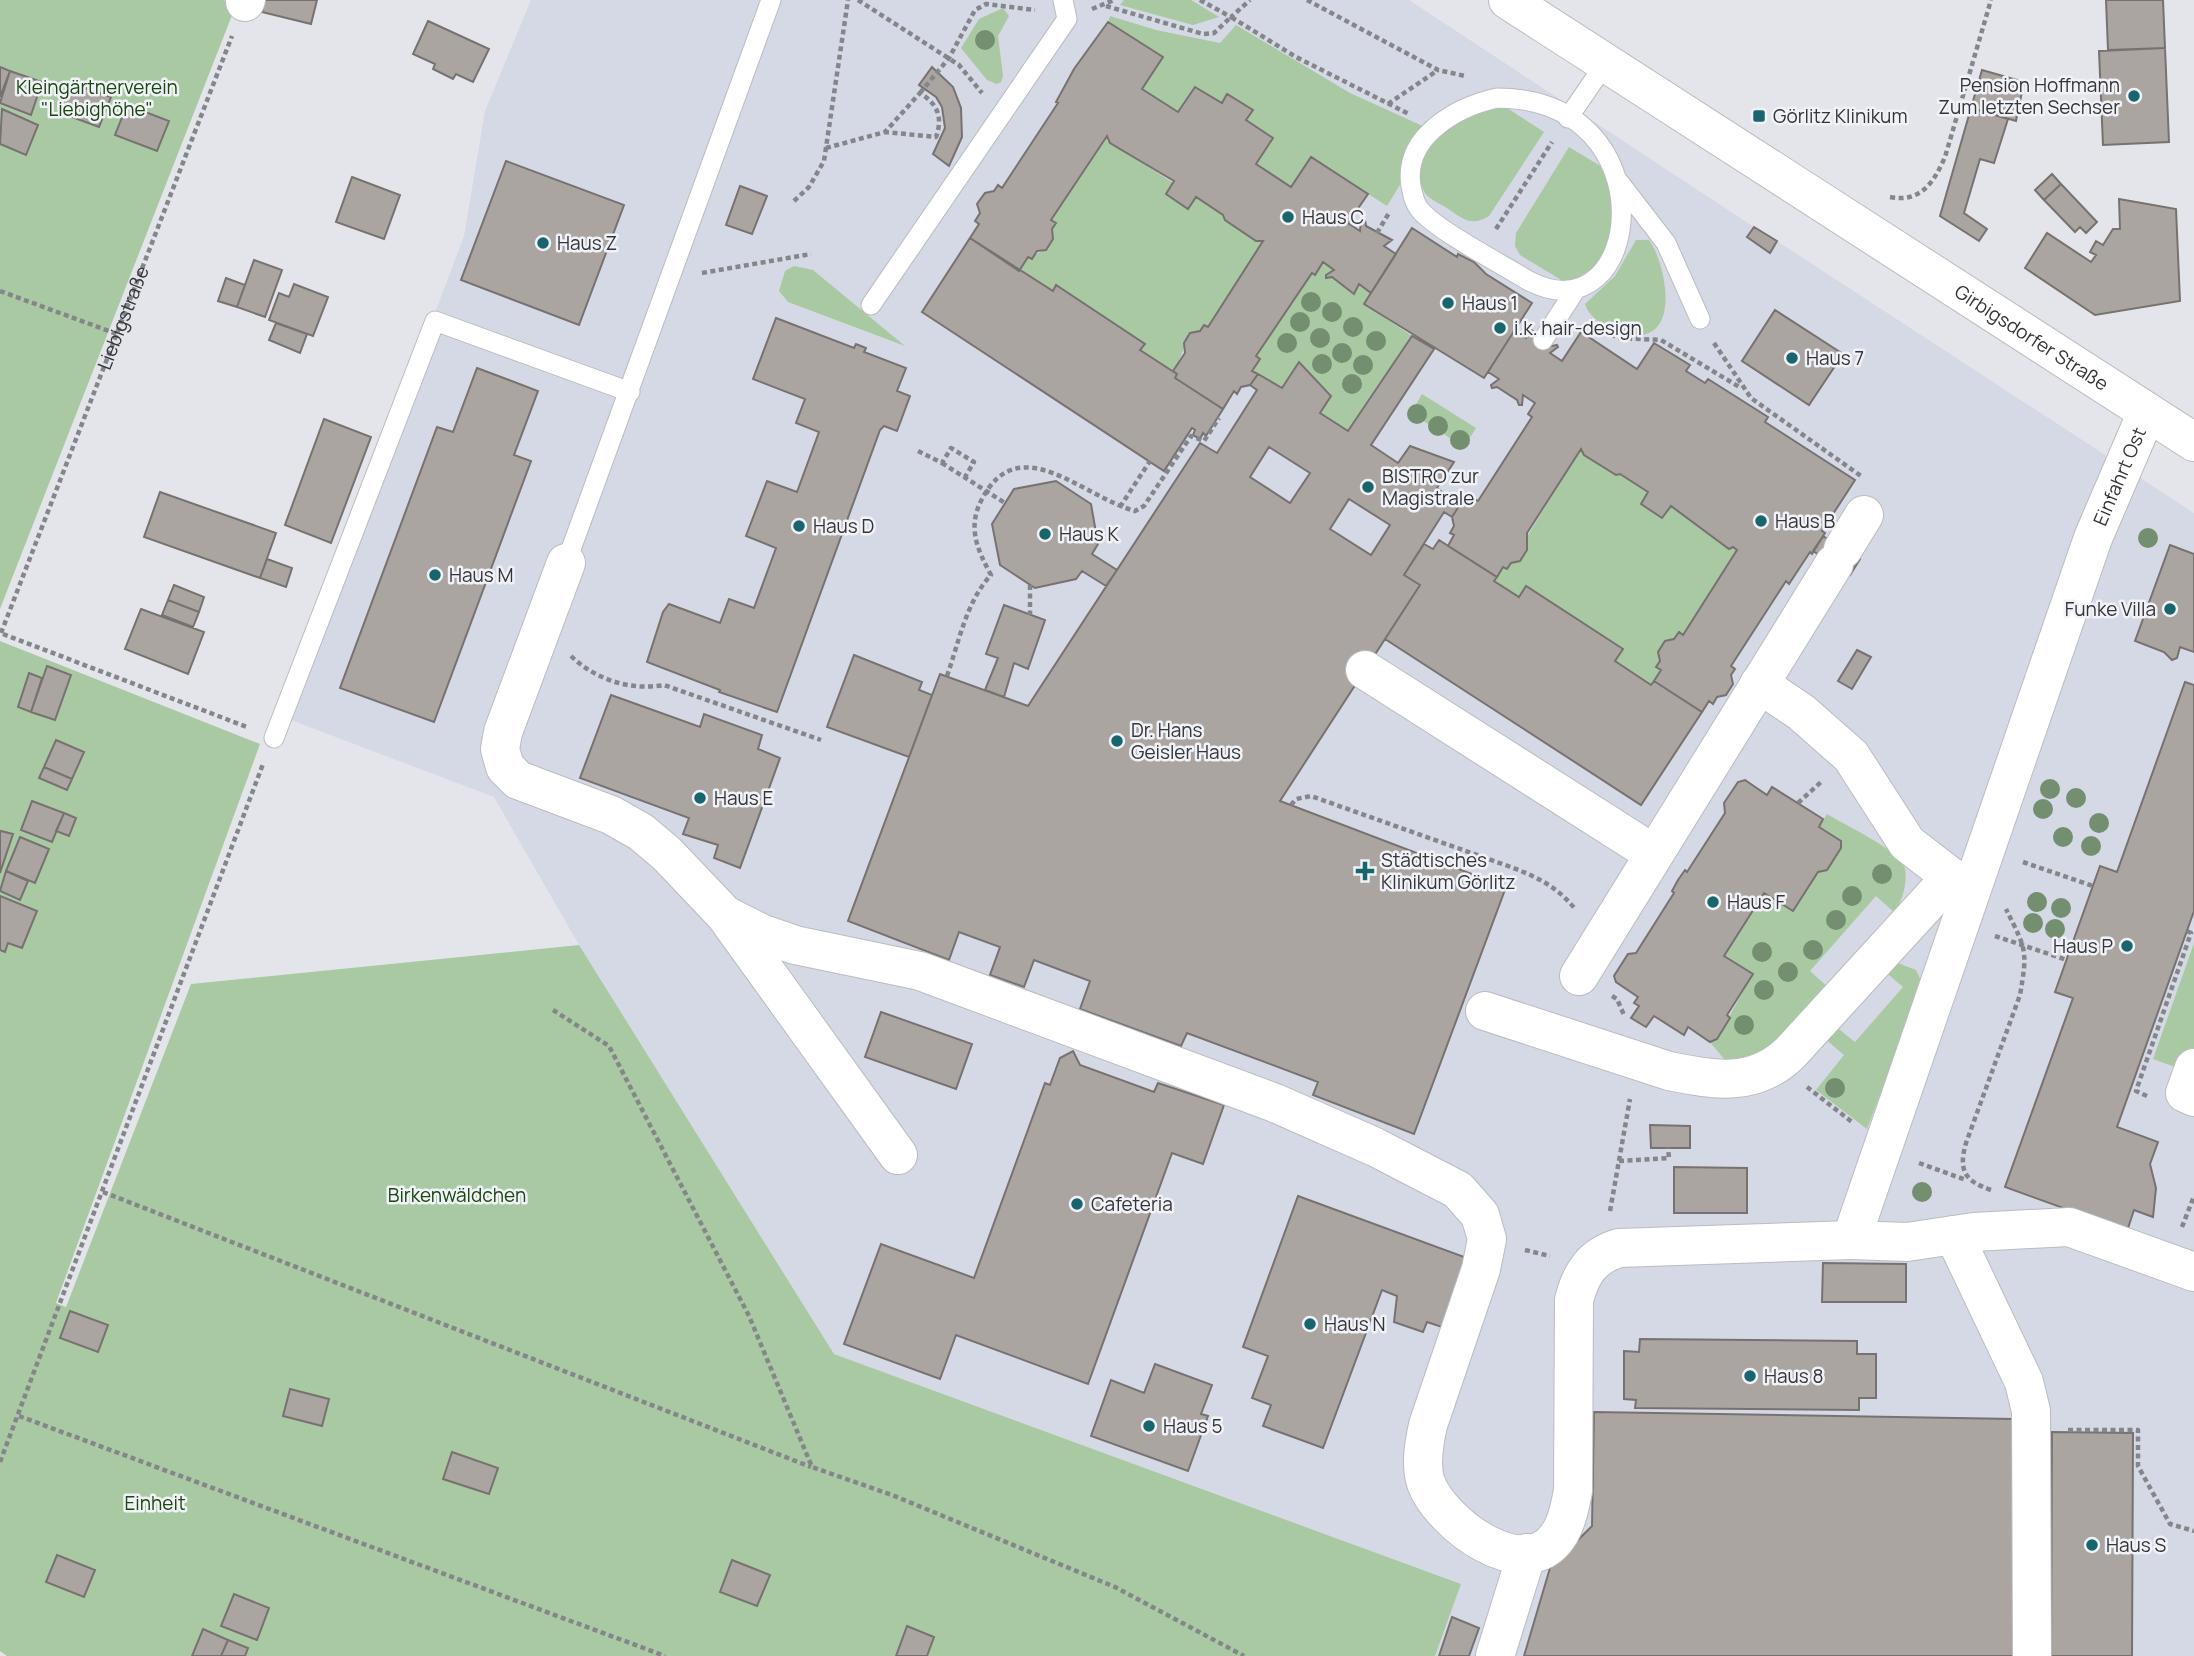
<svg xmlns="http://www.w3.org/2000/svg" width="2194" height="1656" font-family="Manrope,sans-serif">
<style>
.built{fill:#d5d8e5}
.green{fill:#a9c9a3}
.building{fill:#aba5a2;stroke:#777270;stroke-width:2;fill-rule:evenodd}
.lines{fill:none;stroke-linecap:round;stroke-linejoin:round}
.lane-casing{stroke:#babcc1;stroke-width:21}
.street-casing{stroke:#babcc1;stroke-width:40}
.secondary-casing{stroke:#babcc1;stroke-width:40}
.path{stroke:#85868a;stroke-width:4.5;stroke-dasharray:5 3.5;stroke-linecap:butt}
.lane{stroke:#fff;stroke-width:19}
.street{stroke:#fff;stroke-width:38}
.secondary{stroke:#fff;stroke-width:38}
.tree{fill:#738f70}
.poi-dot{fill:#18656d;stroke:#f1f2f8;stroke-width:2.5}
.labels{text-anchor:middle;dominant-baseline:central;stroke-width:5;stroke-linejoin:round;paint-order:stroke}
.poi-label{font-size:19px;fill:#343537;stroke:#f1f2f8;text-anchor:start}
.park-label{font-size:19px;fill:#17480c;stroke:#f1f2f8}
.street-label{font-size:19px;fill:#343537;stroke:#f1f2f8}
</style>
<rect width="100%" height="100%" fill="#e4e5eb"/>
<path class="built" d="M531,0H1409L1754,227L1747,237L1769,252L1777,241L2194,513V1656H1435L1461,1584L834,1354L579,945L494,797L283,717L464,236L485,111Z"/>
<path class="green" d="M0,0H223L236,5L0,609Z
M1124,0H1191L1219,17L1193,25L1120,5Z
M1003,8L1009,16L998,36L1003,76L1001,82L997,84L987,80L961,48L979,19Z
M1110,16L1156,30L1220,43L1236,25L1350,93L1427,128L1404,178L1387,206L1311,157L1291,187L1256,164L1273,138L1246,120L1252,110L1228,94L1222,103L1195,87L1178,112L1142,89L1162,57L1108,22Z
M1498,106L1507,108L1544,132L1489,216C1471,227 1463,219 1447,208C1440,204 1429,199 1425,193C1408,167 1437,134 1457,121C1468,113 1485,111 1498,106Z
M1107,136L1111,143L1223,215L1225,220L1256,241H1263L1208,327L1204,325L1200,331L1190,333C1182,347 1184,355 1173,371L1140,350L1144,343L1057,285L1053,291L1019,271L1028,257L1046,250L1053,239L1051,220Z
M1569,147L1607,170L1612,177V240L1597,265L1575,280L1563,281L1520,255L1515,246L1516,233Z
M1636,240H1649C1663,259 1677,318 1651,332C1631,343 1590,324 1585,304L1615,276Z
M1323,262L1334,270L1327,278L1332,277L1355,294L1359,284L1371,293L1364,304L1412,336L1348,431L1320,413L1331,396L1300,363L1282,388L1252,371L1256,356L1312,273L1315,275Z
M794,266L813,270L905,346L788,302L779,291L785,271Z
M1422,394L1476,428L1464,447L1411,413Z
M1581,449L1584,455L1616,475L1620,474L1648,492L1641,504L1662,518L1671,506L1729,549L1733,547L1737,550L1683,635L1656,667L1661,670L1651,685L1615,661L1623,648L1526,587L1519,597L1494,581L1503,567L1507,569Z
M0,641L260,744L56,1303L66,1307L191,984L579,945L834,1354L1461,1584L1435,1656H7L0,1651Z
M1827,814C1843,824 1898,850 1904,865C1909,881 1902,900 1895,913L1876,896L1810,971L1829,988L1771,1049L1731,1061L1724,1059L1710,1042L1717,1039L1752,975L1724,956L1764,893L1793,911L1818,872L1827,870L1841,848V841L1819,827Z
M2194,943V1074L2153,1059Z
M1895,962L1916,970L1921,981L1920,989L1867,1129L1816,1090L1844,1055L1824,1038L1835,1026L1855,1042L1903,987L1883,970Z"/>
<path class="building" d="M265,0H317L311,24L262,12Z
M2106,0H2163L2165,48L2108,50Z
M428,21L489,49L473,82L456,74L453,79L433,69L435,64L413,54Z
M1108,22L1163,57L1142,89L1178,112L1195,87L1222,103L1227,94L1253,110L1246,120L1273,138L1256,164L1291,187L1311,157L1368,194L1348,223L1360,231L1361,220H1365L1366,226L1392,240L1384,246L1396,254L1371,293L1359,284L1354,294L1332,277L1326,278V275L1334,270L1323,262L1315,275L1312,273L1256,356L1260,359L1252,371L1258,374L1250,385L1241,387L1237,394L1234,391L1223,409L1175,378L1177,374L1173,371L1185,353L1184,343L1190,333L1200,331L1204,325L1208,327L1263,241H1256L1225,220L1223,215L1196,197L1188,209L1166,194L1174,181L1110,143L1107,136L1051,220L1056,223L1052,229L1053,239L1046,250L1037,251L1032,259L1028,257L1019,271L970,238L979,224L975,221L980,213L977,204L985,193L994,191L998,185L1002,188L1058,103L1056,102L1074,69Z
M2165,48L2169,142L2103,145L2099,51Z
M0,67L10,71L0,97Z
M932,67L953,87L961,108L962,137L949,166L933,154L945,128L942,107L936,97L919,85Z
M1982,70L2024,82L2016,121L1971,108Z
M10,71L42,82L31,115L0,103Z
M68,82L111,97L99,127L58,112Z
M127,105L169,121L157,151L115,135Z
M1971,108L2008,119L1994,163L1980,159L1964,213L1987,229L1979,241L1940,216Z
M2,109L38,125L26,155L0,144Z
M506,161L624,205L579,325L461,280Z
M2052,174L2061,184L2044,200L2035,190Z
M352,177L400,195L384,239L336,222Z
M2061,184L2097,222L2086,233L2080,227L2075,232L2044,200Z
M740,186L767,196L752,234L726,225Z
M2119,199L2176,209L2180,301L2095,315L2025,268L2047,233L2091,262L2096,255L2090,252L2096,241L2103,245L2113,229H2120Z
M1754,227L1777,241L1770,253L1747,237Z
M1412,228L1457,257L1458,254L1474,262L1486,274L1532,303L1484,378L1364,304Z
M970,238L1053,291L1056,285L1145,344L1140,350L1177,374L1175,378L1223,409L1206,436L1203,433L1200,439L1193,435L1195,430L1192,428L1164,471L922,312Z
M254,260L282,270L265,317L237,307Z
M226,278L245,285L237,307L218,301Z
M294,284L328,297L313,336L269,320L279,293L289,297Z
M1775,310L1843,354L1809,405L1742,361Z
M776,318L854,348L856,344L866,348L864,352L906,368L897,391L910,396L897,431L884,426L880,430L777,712L719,692L720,690L647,662L663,612L669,604L720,623L729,599L754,608L776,548L746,536L767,481L797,492L819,432L796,423L805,399L753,379Z
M276,323L307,334L300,353L269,340Z
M1529,328L1552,346L1557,345L1558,347L1550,353L1562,361L1581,332L1637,369L1654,343L1690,365L1686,371L1705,383L1708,379L1768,417L1765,422L1855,480L1822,531L1825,533L1812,554L1810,552L1789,584L1786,581L1731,666L1735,669L1731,675L1733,684L1726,695L1717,697L1713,704L1709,701L1702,712L1654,681L1661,670L1656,667L1660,661L1658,652L1665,641L1674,639L1679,632L1683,635L1737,550L1733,547L1729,549L1671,506L1662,518L1641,504L1648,492L1620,474L1616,475L1584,455L1581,449L1527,533V550L1520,561L1511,563L1507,569L1503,567L1497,577L1448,546L1454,535L1450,533L1454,526L1452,517L1459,506L1469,504L1473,498L1478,501L1532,417L1528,414L1535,403L1523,395L1522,405H1519L1517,400L1497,387L1492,388L1491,385L1499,379L1488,372L1514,331L1526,338Z
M1412,336L1434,349L1371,445L1398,463L1410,446L1454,462L1437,488L1459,506L1452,517L1444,512L1404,575L1420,585L1280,801L1506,887L1414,1134L1313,1095L1318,1082L1187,1033L1181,1046L1080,1009L1090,981L1034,960L1024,987L990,975L1000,947L959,932L949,960L848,921L940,674L1028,706L1200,443L1217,453L1257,390L1250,385L1258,374L1282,388L1299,362L1331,396L1320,413L1348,431ZM1269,447L1310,473L1290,503L1250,477ZM1349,499L1390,525L1371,555L1330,529Z
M477,368L538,391L514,455L531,461L434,722L340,688L437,427L453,432Z
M324,419L371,437L331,543L285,525Z
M1056,481L1091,504L1098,544L1092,554L1117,570L1106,586L1082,571L1076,579L1035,588L1000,565L992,524L1014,489Z
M160,492L276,533L260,578L144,537Z
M1823,536L1860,559L1850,575L1813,551Z
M1439,540L1497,577L1494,581L1519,597L1526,586L1623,649L1615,661L1651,685L1654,681L1702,712L1641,805L1385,639L1420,585L1404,575L1424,544L1433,549Z
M2170,545L2194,554V652L2180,647L2177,658L2172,660L2164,652L2135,641Z
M267,559L292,568L286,587L260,578Z
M174,585L204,597L199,612L168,600Z
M168,600L199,612L193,627L162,615Z
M1004,605L1045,620L1028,669L1014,663L1004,697L985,690L998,658L986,654Z
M141,609L204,632L188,674L125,649Z
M1857,650L1871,657L1852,689L1838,681Z
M854,655L922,682L919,690L932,695L909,757L827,727Z
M47,666L71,675L55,720L31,712Z
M29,673L42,678L31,712L18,707Z
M2185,682L2194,685V911L2117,1127L2158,1142L2150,1164L2156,1188L2153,1217L2134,1210L2127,1231L2005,1187L2073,998L2055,992L2100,866L2117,872Z
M611,695L700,727L704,714L762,735L758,749L780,758L740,868L714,858L718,845L683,834L689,818L580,778Z
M56,740L84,752L72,779L44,767Z
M44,767L72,779L67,790L39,778Z
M1745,780L1767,795L1772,787L1823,819L1819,827L1841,841V848L1827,870L1818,872L1793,911L1764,893L1724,956L1753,974L1727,1015L1730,1018L1717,1039L1710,1042L1688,1027L1684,1035L1654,1016L1646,1027L1631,1018L1639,1006L1634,1003L1638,997L1616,982L1614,976L1628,954L1636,953L1674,893L1672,891L1678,880L1685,870L1687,872L1725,813L1724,803L1738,782Z
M32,801L64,813L52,842L21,830Z
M64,813L76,818L69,836L56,831Z
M1,831L13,834L0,873V833Z
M20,837L49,849L35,883L6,871Z
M6,871L28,881L20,900L0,891Z
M0,896L37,911L22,948L8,943L5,952L0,950Z
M881,1012L972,1044L956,1089L865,1057Z
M1073,1051L1080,1065L1154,1092L1158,1083L1224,1105L1203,1164L1172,1153L1088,1384L956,1335L940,1379L844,1344L881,1244L974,1278L1045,1083L1050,1085L1060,1058Z
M1650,1125L1690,1126V1148H1651Z
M1674,1167L1747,1168V1213H1674Z
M1298,1196L1467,1258L1442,1327L1427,1322L1423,1332L1394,1322L1397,1296L1382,1290L1323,1448L1263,1426L1271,1405L1252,1398L1268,1356L1243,1347Z
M1823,1263L1906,1264V1302H1822Z
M70,1311L108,1325L98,1352L60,1338Z
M1640,1339L1857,1341V1354H1876V1398H1859V1410L1635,1408L1636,1400L1624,1399V1351L1639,1352Z
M1155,1364L1212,1385L1201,1414L1208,1416L1188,1471L1091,1436L1111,1380L1144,1393Z
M290,1389L329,1399L322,1426L283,1416Z
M1594,1412L2014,1419V1656H1524L1550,1568L1592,1526Z
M2052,1432L2133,1433L2132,1656H2051Z
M452,1452L498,1468L489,1494L443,1479Z
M57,1555L95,1570L84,1597L46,1582Z
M732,1560L770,1575L757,1606L720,1592Z
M234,1594L269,1608L257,1640L221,1626Z
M1452,1617L1479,1628L1469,1656H1439Z
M907,1626L934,1637L927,1656H896Z
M203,1629L228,1640L221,1656H192Z
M228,1640L248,1648L245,1656H221Z"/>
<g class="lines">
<g class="lane-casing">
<path id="lane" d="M1497,98C1671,98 1644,340 1529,281C1502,264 1439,232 1420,210C1414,203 1413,195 1411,186C1403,136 1457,107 1497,98Z
M1568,118L1605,64
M1619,182L1666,243L1700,319
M871,305L1067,19L1063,0
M1543,340L1576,289
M566,563L771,0
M274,738L435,321L630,392"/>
</g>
<g class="street-casing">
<g id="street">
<path d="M245,2L246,0"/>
<path d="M1843,549L1864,515"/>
<path d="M566,563L503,732L500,749L505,767L518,780L611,815L641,832L667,854L725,915L898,1155"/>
<path d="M1365,670L1654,854"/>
<path d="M1759,684L1801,712L1851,756L1907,843L1951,877"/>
<path id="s2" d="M725,915L763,934L795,945L920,971L1275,1103L1375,1147L1458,1190L1480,1215L1487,1239L1481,1269L1428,1425C1424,1443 1420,1465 1426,1483C1441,1523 1524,1586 1558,1536C1567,1523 1570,1506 1573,1491L1574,1300C1581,1273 1592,1256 1619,1248L1851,1240L2093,538L2147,412"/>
<path d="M1579,976L1834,564"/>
<path d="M1485,1011L1669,1071C1714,1080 1755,1088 1791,1052L1951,877L1973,885"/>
<path d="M2194,1068L2185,1093L2194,1097"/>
<path d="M1954,1235L2024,1382L2031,1411L2032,1656"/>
<path d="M1851,1240L1907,1242L1974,1232L2069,1227L2194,1272"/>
<path d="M1495,1656L1527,1553"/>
</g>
</g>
<g class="secondary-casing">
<g id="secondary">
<path id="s3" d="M1508,0L2194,442"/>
</g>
</g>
<g class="path">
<path d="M858,0L959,65L982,93"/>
<path d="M1200,0L1231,17L1250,0"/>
<path d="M1307,0L1438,70L1465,76"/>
<path d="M1106,6L1203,34L1214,33L1231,17L1296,57L1409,114"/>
<path d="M1092,9L1114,0"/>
<path d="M920,93L949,58L975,10L986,4L1035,10"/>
<path d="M1388,104L1438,70"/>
<path d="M826,148L885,132L920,93C938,104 943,118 936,137L885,132"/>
<path d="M1890,197C1921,203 1934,182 1945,157L1991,0"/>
<path d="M794,201L809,187L824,161L848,0"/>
<path d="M1496,229L1552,142"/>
<path d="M1377,233L1389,213"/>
<path d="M702,273L811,254"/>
<path d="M0,291L117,334"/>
<path d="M1590,320L1618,338L1661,340L1741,388"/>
<path d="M1714,343L1751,398L1861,476"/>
<path d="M918,451L942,463L951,448L974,462L965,477"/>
<path d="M942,463L1005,503"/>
<path d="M1120,507L1150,461"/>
<path d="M1030,585V615"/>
<path id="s1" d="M1,633L232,36"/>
<path d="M3,634L247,727"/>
<path d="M571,656C596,680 631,691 664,685L821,740"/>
<path d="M947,676C959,642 966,602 991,575C977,549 967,527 982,499C1019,428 1083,497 1135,511L1144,506L1191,436L1204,441L1219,418"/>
<path d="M1798,803L1821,782"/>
<path d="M1291,805L1296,799L1311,796L1508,866C1535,876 1557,886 1575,909"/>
<path d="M2023,862L2093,886"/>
<path d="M1995,936L2067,960"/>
<path d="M1612,996L1617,999L1624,1015"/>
<path d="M553,1010L609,1046L749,1316L812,1467L892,1495L1115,1587L1244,1656"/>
<path d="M1807,1087L1852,1122"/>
<path d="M2147,1096L2136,1091L2191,933L2187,931"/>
<path d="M1619,1161L1669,1158L1668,1148"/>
<path d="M1919,1163L1966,1180"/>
<path d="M1991,1190C1965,1181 1958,1171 1966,1143L2020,995C2028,949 2026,950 2006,909"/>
<path d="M103,1192L811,1467"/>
<path d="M1610,1211L1630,1099"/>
<path d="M2182,1227L2194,1196"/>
<path d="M1525,1250L1550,1256"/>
<path d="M19,1416L665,1656"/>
<path d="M2068,1430H2138V1466L2170,1524L2194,1531"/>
<path d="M0,1462L263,764"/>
</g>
<use href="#lane" class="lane"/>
<use href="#street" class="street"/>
<use href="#secondary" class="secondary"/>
</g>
<g class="tree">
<circle cx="985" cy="40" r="10"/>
<circle cx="1311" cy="302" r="10"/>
<circle cx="1332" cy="312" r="10"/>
<circle cx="1300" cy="322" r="10"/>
<circle cx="1353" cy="327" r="10"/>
<circle cx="1320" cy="338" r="10"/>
<circle cx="1376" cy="341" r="10"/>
<circle cx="1287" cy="343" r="10"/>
<circle cx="1342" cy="353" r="10"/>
<circle cx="1322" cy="364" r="10"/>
<circle cx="1363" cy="365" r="10"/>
<circle cx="1352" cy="384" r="10"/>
<circle cx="1417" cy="414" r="10"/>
<circle cx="1438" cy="426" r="10"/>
<circle cx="1460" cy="440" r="10"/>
<circle cx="2148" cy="538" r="10"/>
<circle cx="2050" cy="789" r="10"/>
<circle cx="2076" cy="798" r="10"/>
<circle cx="2043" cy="809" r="10"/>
<circle cx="2099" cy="823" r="10"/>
<circle cx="2063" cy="837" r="10"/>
<circle cx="2091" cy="846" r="10"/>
<circle cx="1882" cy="874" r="10"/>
<circle cx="1852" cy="896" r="10"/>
<circle cx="2037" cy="902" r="10"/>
<circle cx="2061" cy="908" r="10"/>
<circle cx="1836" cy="920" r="10"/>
<circle cx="2033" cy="923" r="10"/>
<circle cx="2055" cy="929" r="10"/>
<circle cx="1813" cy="950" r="10"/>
<circle cx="1762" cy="952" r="10"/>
<circle cx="1788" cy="972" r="10"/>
<circle cx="1764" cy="990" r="10"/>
<circle cx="1744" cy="1025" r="10"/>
<circle cx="1835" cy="1088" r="10"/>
<circle cx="1922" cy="1192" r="10"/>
</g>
<g class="poi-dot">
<circle cx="2134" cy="96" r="7"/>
<rect x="1752" y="109" width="14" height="14" rx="3.5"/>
<circle cx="1288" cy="217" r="7"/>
<circle cx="543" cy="243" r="7"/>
<circle cx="1448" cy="303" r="7"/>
<circle cx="1500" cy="328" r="7"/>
<circle cx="1792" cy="358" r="7"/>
<circle cx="1368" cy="487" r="7"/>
<circle cx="1761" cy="521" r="7"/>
<circle cx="799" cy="526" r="7"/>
<circle cx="1045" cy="534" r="7"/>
<circle cx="435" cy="575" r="7"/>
<circle cx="2170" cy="609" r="7"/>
<circle cx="1117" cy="741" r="7"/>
<circle cx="700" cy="798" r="7"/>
<path d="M1361.5 860.5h7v7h7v7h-7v7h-7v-7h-7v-7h7z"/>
<circle cx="1713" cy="902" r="7"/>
<circle cx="2127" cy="946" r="7"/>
<circle cx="1077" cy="1204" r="7"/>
<circle cx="1310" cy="1324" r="7"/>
<circle cx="1750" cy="1376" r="7"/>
<circle cx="1149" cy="1426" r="7"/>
<circle cx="2092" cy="1545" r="7"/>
</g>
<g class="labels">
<g class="poi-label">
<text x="2120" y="85" text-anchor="end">Pension Hoffmann<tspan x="2120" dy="22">Zum letzten Sechser</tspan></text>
<text x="1773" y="116">Görlitz Klinikum</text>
<text x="1302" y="217">Haus C</text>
<text x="557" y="243">Haus Z</text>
<text x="1462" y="303">Haus 1</text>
<text x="1514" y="328">i.k. hair-design</text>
<text x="1806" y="358">Haus 7</text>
<text x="1382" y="476">BISTRO zur<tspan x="1382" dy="22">Magistrale</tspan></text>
<text x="1775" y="521">Haus B</text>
<text x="813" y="526">Haus D</text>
<text x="1059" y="534">Haus K</text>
<text x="449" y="575">Haus M</text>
<text x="2156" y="609" text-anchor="end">Funke Villa</text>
<text x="1131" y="730">Dr. Hans<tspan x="1131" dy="22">Geisler Haus</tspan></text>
<text x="714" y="798">Haus E</text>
<text x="1381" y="860">Städtisches<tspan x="1381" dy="22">Klinikum Görlitz</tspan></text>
<text x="1727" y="902">Haus F</text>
<text x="2113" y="946" text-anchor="end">Haus P</text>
<text x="1091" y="1204">Cafeteria</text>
<text x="1324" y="1324">Haus N</text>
<text x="1764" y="1376">Haus 8</text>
<text x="1163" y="1426">Haus 5</text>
<text x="2106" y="1545">Haus S</text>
</g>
<g class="park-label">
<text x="97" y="87">Kleingärtnerverein<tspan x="97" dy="22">"Liebighöhe"</tspan></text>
<text x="457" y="1195">Birkenwäldchen</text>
<text x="155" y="1503">Einheit</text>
</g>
<g class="street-label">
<text stroke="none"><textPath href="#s1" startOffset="338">Liebigstraße</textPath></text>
<text stroke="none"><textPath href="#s3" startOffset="623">Girbigsdorfer Straße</textPath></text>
<text stroke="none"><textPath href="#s2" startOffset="2618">Einfahrt Ost</textPath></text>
</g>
</g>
</svg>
